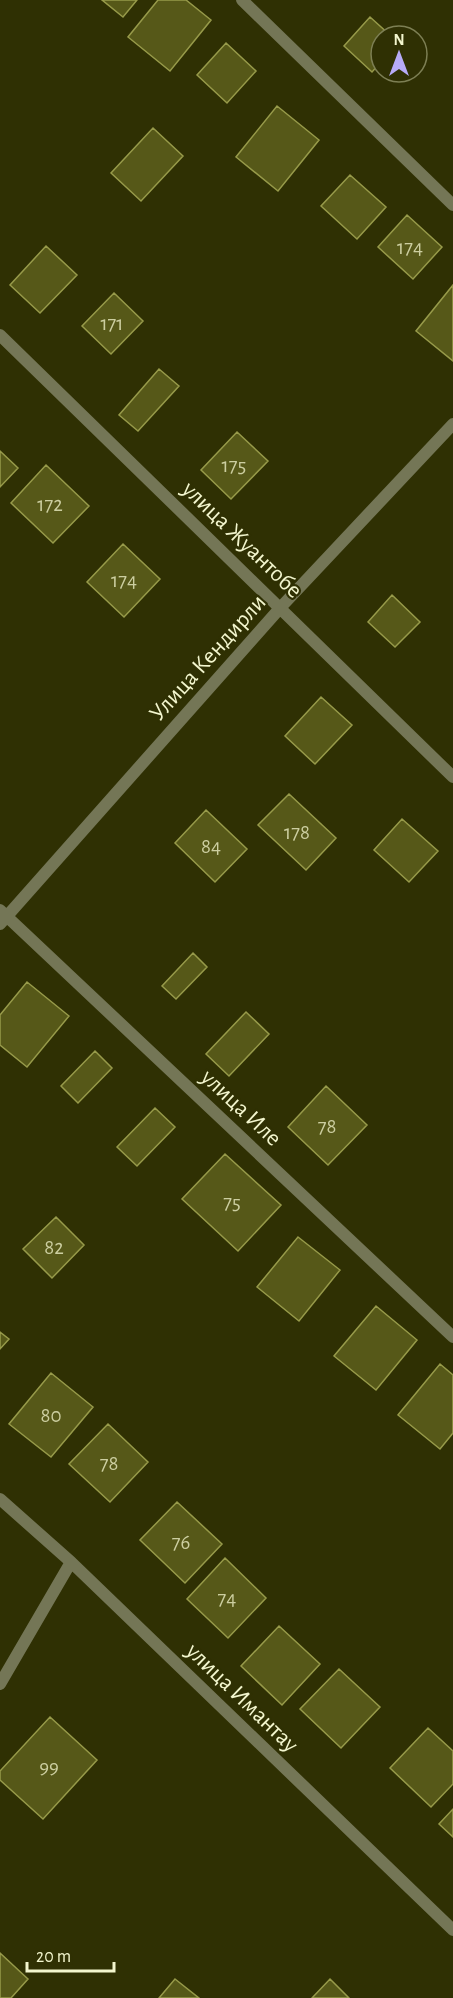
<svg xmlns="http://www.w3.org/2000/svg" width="453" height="1998" font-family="'Alegreya Sans',sans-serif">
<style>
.building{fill:#565818;stroke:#979a4a;stroke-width:1.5}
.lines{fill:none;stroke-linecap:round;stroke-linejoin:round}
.street{stroke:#747656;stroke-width:12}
.labels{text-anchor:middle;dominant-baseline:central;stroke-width:4.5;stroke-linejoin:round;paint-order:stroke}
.number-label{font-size:21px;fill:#cccea0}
.street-label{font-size:24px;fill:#f3f6ce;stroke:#2f3003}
</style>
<rect width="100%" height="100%" fill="#2f3003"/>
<path class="building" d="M102,0H137L123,17Z
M158,0H186L211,20L170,71L128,37Z
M370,17L391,36H381V62L372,72L344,46Z
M226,43L256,71L227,103L197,75Z
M277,106L319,140L278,191L236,157Z
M153,128L183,156L141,201L111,173Z
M350,175L386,207L357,239L321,206Z
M407,215L442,247L413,279L378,247Z
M46,246L77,275L40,313L10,285Z
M453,285V361L416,331Z
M114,293L143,321L111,354L82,326Z
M159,369L179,386L138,431L119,415Z
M237,432L268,461L231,499L201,470Z
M0,451L18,468L0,487Z
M46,465L89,506L53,543L11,503Z
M123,544L160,579L124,617L87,582Z
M392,595L420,622L395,647L368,622Z
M321,697L352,725L315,764L285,736Z
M289,794L336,838L306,870L258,825Z
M206,810L247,849L215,882L175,843Z
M402,819L438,851L409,882L374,850Z
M193,953L207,967L176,999L162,986Z
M27,982L69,1016L27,1067L0,1045V1015Z
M246,1012L269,1034L229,1076L206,1054Z
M95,1051L112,1068L78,1103L61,1086Z
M326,1086L367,1125L328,1165L288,1127Z
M155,1108L175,1127L137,1166L117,1147Z
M225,1154L281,1205L238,1251L182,1199Z
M56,1217L84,1245L52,1278L23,1249Z
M298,1237L340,1270L299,1321L257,1287Z
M376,1306L417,1340L376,1390L334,1356Z
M0,1332L9,1339L0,1349Z
M440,1364L453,1375V1433L440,1449L398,1415Z
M51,1373L93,1407L51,1457L9,1424Z
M108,1424L148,1462L110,1502L69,1464Z
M177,1502L222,1544L185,1583L140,1540Z
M225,1558L266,1598L228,1638L187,1599Z
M279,1626L320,1664L282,1705L241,1666Z
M339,1669L380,1707L341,1748L300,1709Z
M50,1717L97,1760L43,1819L0,1780V1771Z
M428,1728L453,1751V1784L431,1807L390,1768Z
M453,1809V1837L439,1824Z
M0,1953L28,1979L11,1998H0Z
M175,1979L199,1998H159Z
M330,1979L349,1998H312Z"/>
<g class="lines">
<path class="street" d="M242,0L453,205
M0,335L453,777
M0,910L453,1337
M0,924L281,607L453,424
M0,1499L71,1562L453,1930
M0,1684L71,1562"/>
</g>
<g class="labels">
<g class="number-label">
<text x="410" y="247">174</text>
<text x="112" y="323">171</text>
<text x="234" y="465">175</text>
<text x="50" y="504">172</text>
<text x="124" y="580">174</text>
<text x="297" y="832">178</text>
<text x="211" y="846">84</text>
<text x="327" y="1126">78</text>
<text x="232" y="1202">75</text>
<text x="54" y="1247">82</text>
<text x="51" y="1415">80</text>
<text x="109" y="1463">78</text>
<text x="181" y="1542">76</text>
<text x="227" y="1598">74</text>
<text x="49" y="1766">99</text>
</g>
<g class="street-label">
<text transform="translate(242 540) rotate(44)">улица Жуантобе</text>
<text transform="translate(208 658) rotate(-48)">Улица Кендирли</text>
<text transform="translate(241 1108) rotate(43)">улица Иле</text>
<text transform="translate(242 1698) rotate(44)">улица Имантау</text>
</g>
</g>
<g transform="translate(399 54)"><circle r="28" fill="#2f3003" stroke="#7d7f54" stroke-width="1.5"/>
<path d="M0-4.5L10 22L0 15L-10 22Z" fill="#b7abf7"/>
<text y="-9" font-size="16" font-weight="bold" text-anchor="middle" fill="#f3f6ce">N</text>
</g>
<path d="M27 1962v9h87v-9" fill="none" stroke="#f3f6ce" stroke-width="3"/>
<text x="36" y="1962" font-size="18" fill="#f3f6ce" stroke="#2f3003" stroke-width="4.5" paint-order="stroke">20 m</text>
</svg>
